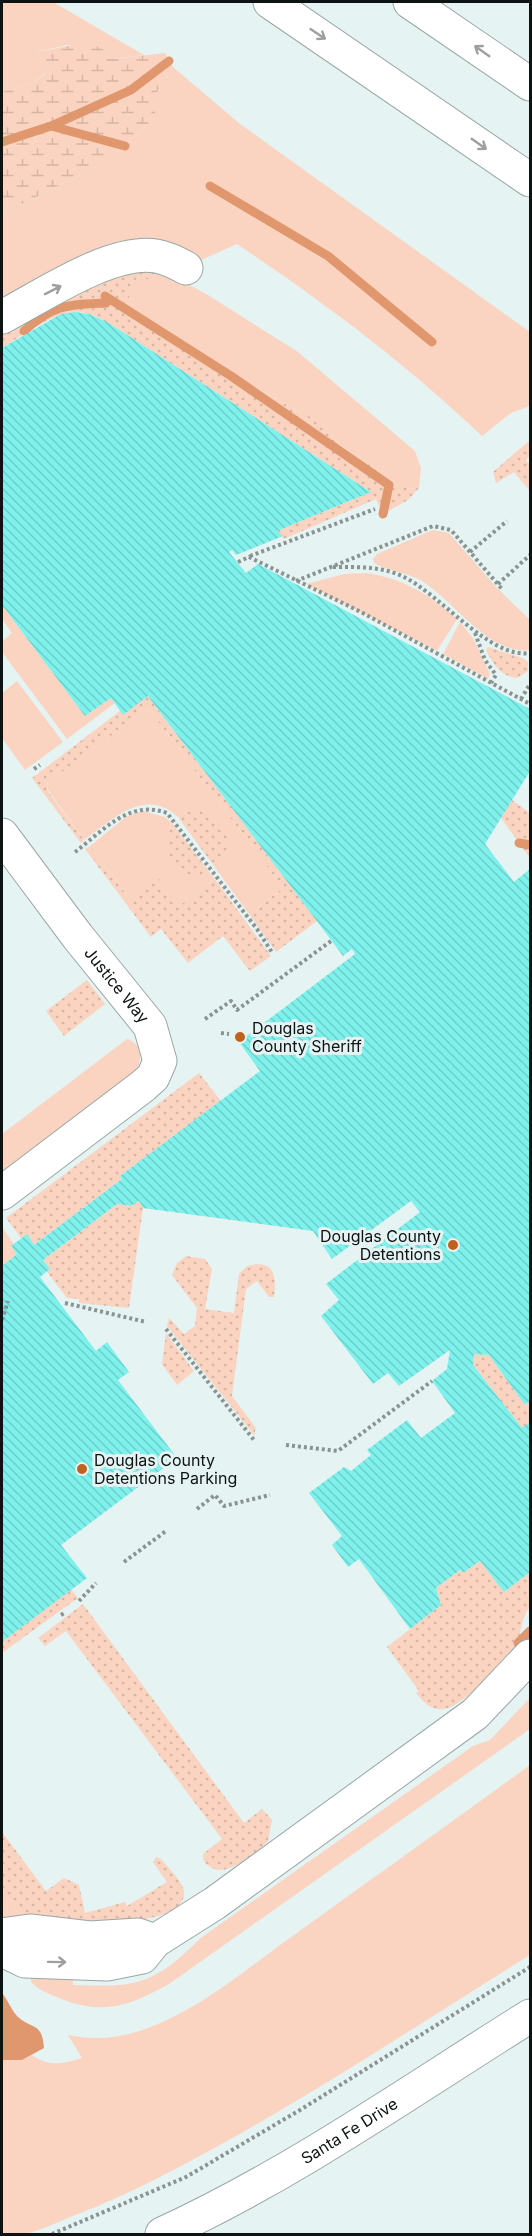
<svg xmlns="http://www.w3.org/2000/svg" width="532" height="2236" font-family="Inter,sans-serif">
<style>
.green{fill:#fad4c0}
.wetland{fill:url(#wetland-marsh)}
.garden{fill:url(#garden-dots)}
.water{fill:#e0976d}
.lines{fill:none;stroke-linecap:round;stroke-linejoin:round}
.stream{stroke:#e0976d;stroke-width:9}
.building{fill:url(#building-back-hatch)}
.minor-casing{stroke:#99a7a6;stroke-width:35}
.major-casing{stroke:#99a7a6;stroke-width:35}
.highway-casing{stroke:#99a7a6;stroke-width:35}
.path{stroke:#899392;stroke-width:4;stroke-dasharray:3 3;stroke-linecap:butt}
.minor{stroke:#fff;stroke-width:33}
.major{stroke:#fff;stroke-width:33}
.highway{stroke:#fff;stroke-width:33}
.oneway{stroke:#9ea0a0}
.poi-dot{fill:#c1611e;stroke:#e5f3f2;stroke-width:2}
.labels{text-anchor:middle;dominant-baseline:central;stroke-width:6;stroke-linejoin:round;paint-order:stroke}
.street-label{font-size:16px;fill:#0d1212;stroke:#e5f3f2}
.poi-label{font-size:16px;fill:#0d1212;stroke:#e5f3f2;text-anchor:start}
</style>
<defs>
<pattern id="wetland-marsh" width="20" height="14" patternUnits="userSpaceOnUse" patternTransform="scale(1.5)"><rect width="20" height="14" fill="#fad4c0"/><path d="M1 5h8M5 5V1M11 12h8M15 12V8" fill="none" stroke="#d5b5a4"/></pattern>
<pattern id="garden-dots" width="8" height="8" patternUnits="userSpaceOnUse" patternTransform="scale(1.5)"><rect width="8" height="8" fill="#fad4c0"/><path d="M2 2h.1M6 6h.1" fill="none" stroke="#d5b5a4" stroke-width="1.8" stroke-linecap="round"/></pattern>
<pattern id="building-back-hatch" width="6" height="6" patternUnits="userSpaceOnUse" patternTransform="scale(1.5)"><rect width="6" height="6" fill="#7ff1ed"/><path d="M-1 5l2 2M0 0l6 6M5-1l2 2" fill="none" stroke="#6dceca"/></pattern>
</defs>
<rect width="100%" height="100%" fill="#e5f3f2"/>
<path class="green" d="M2,2H53L144,55L112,59L104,50L67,45L36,52L46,72L33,83L2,92Z
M173,67L240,124L530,332V406L511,413L482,436C405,363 325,303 237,244L201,260L189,253L2,306V214L106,162L155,118V95Z
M156,267L208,295L298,352L415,451L421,468L419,488L410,489L398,485L338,443L325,425L259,390L253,391L122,307L130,291L131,282L139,278L154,280Z
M433,530L449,533L497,588L530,620V650C490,656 454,601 422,581C407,572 386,571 374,563L373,559L377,554Z
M367,573C404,579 429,594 457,619L437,651L306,584L344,574Z
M2,605L85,716L111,698L115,703L67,739L2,652V642L12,633L2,619Z
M460,622L473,638L490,674L488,679L443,654Z
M17,681L63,742L25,770L2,738V693Z
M148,708L283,888L249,914L216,869L221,864L188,812L178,817C145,786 112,820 84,840L46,787L49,781Z
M143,811L165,817L172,823C157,851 177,882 210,873L215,879L179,906L130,900L90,846L126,817Z
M127,1039C142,1044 143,1058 136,1071L2,1171V1134Z
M2,1227L14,1244L11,1246L17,1254L2,1266Z
M530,1698V1729L169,1984C130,2006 102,2016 59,1998C49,1994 38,1990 31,1982V1977L73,1970V1985C139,1988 154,1984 202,1937L473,1746L490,1740Z
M530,1765V1955C406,2032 283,2115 152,2181C117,2199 80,2213 44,2228L27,2234H2V2060H22L32,2055C48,2067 64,2064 82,2058L68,2035C92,2040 116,2039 139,2031C196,2013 246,1969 294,1935C373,1878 452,1822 530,1765Z
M2,1890L23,1919L2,1917Z"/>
<path class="wetland" d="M89,42L104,50L112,59L165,53L173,67L155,95V118L106,162L2,214V92L33,83L46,73L36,52Z"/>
<path class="garden" d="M156,267L154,280L139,278L131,282L129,297L123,307L253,391L259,390L325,425L338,443L398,485L410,489L419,488L408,500L383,514L376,499L284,539L277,531L371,492L107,322C97,317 87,311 75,312C54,312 20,337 2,348V327L7,324L12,332L26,324L22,316L80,286Z
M530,440V456L526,460L530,465V491L514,472L496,483L493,472Z
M488,647L523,658L528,662V671L517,678C500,676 493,664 486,650Z
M148,696L317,921L276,952L249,914L283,888L148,708L47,783V790L84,840L81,843L32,778L120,711Z
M512,800L530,813V858L501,818Z
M200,811C216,816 225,825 230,841L225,859L216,869L178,817L188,812Z
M172,823L210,873C174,883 156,854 172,823Z
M90,846L130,900L159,879L179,906L215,879L271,956L250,971L223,936L188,963L161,929L151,937L85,849Z
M87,980L105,1004L64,1036L46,1011Z
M199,1073L221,1101L120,1176L122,1179L34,1245L27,1235L21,1238L6,1218Z
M139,1201L143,1208L129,1308L79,1303V1299L67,1298L47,1272L50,1269L43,1260L117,1204L131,1206Z
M186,1256L205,1259L212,1269L205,1309L234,1313L239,1274L247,1266C274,1259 277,1275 274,1297H269L257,1281L246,1289L232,1396L256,1428L254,1435L167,1326L169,1318L184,1334L195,1326L197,1308L172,1275L177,1263Z
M166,1333L194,1371L177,1385L162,1364Z
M474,1354L489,1355L525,1405L530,1401V1422L522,1428L473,1365Z
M480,1561L504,1592L530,1572V1607C519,1620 523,1635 514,1648C499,1664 460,1713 438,1709C428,1708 422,1700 416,1693L419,1691L387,1647L441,1605L436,1588L460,1570L463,1573Z
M71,1589L78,1598L2,1653V1642Z
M83,1604L244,1823L262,1809L272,1820L268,1841C256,1853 226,1880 209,1866C204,1863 203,1859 203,1854L222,1839L66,1631L45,1646L38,1638Z
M2,1832L46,1891L64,1878L79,1885L85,1913L125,1902L127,1906L167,1882L153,1862L156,1857L161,1859C168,1868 184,1882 184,1893C184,1934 48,1921 23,1919L2,1890Z"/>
<path class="water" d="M2,1993C8,2000 11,2010 18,2017C33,2030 42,2022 44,2048L22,2060H2Z"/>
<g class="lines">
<path class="stream" d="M51,126L125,146
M2,142L51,126L131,90L169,61
M210,186L328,256L432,342
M105,296L231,376L389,485L383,514
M24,331C54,304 68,305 106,303L108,298
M519,843L530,845
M518,1643L530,1631"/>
</g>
<path class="building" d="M75,312L89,314L107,322L371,492L277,531L283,536L236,555L232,550L229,552L246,573L258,564L530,709V771L485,844L514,882L530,869V1401L525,1405L489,1355L474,1354L473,1365L522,1428L530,1422V1572L504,1592L480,1561L463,1573L460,1570L436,1588L441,1605L410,1629L359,1559L348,1567L332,1545L342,1536L309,1493L344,1467L351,1471L371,1455L367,1450L407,1420L421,1438L455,1413L432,1381L447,1369L450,1350L399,1386L388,1373L373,1384L321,1316L339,1300L326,1284L420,1212L411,1201L332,1259L313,1231L143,1208L139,1201L131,1206L117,1204L43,1260L50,1269L40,1277L96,1351L107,1342L129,1372L118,1380L177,1458L61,1545L87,1578L2,1642V1266L17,1254L11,1246L27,1234L34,1245L122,1179L120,1176L260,1071L239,1042L355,954L352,949L343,956L148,696L123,715L111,698L85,716L2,605V348L61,314Z"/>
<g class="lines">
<g class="minor-casing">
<g id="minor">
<path d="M2,317C41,297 110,249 156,256C167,258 177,263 186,268"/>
<path id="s1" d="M2,835L78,937L150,1026L160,1061L153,1077L143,1086L2,1193"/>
<path d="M2,1935L30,1931L90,1938L138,1935L155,1941"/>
<path d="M2,1950L25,1961L107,1964L142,1957L155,1941L215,1903L475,1714L530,1656"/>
</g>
</g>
<g class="major-casing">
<g id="major">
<path id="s2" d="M162,2234C291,2175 410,2091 530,2016"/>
</g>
</g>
<g class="highway-casing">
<path id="highway" d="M270,2L530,180
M410,2L530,84"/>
</g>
<path class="path" d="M470,552L507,521
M250,556L375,509
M238,562L249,557L361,612L530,704
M333,567C356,567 380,566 402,576C441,594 489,659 530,653
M296,581L433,526L451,530L502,589
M498,584L530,555
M475,633L485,660L496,675L491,683
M521,699L530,684
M34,769L40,765
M75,852C103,831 129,799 167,813L257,929L273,954
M205,1019L231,1001L237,1010L331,941
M221,1033L229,1034
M65,1303L146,1322
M2,1320L8,1301
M166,1329L254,1440
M286,1445L338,1451L432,1381
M197,1509L215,1495L224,1506L270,1495
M124,1562L166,1531
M79,1601L96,1583
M61,1615L66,1612
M52,2234L186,2177L300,2110L530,1967"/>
<use href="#minor" class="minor"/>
<use href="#major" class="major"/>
<use href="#highway" class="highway"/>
</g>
<defs><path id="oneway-shaft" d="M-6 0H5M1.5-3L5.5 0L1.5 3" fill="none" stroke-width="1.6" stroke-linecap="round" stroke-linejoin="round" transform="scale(1.5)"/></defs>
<g class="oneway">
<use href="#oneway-shaft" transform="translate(318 34) rotate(34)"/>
<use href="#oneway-shaft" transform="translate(482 51) rotate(-145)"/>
<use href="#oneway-shaft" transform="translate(479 144) rotate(35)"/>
<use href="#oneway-shaft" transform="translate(53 290) rotate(-27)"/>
<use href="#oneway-shaft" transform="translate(57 1962) rotate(1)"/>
</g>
<g class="poi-dot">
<circle cx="240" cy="1037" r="6"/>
<circle cx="453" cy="1245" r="6"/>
<circle cx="82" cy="1469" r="6"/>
</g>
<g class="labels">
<g class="street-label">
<text stroke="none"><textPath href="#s1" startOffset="189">Justice Way</textPath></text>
<text stroke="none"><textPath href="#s2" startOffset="214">Santa Fe Drive</textPath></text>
</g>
<g class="poi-label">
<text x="252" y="1028">Douglas<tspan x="252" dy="18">County Sheriff</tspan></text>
<text x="441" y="1236" text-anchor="end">Douglas County<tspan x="441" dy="18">Detentions</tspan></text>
<text x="94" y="1460">Douglas County<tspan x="94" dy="18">Detentions Parking</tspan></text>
</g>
</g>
<rect width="532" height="2236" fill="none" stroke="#0d1212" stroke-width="6"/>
</svg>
